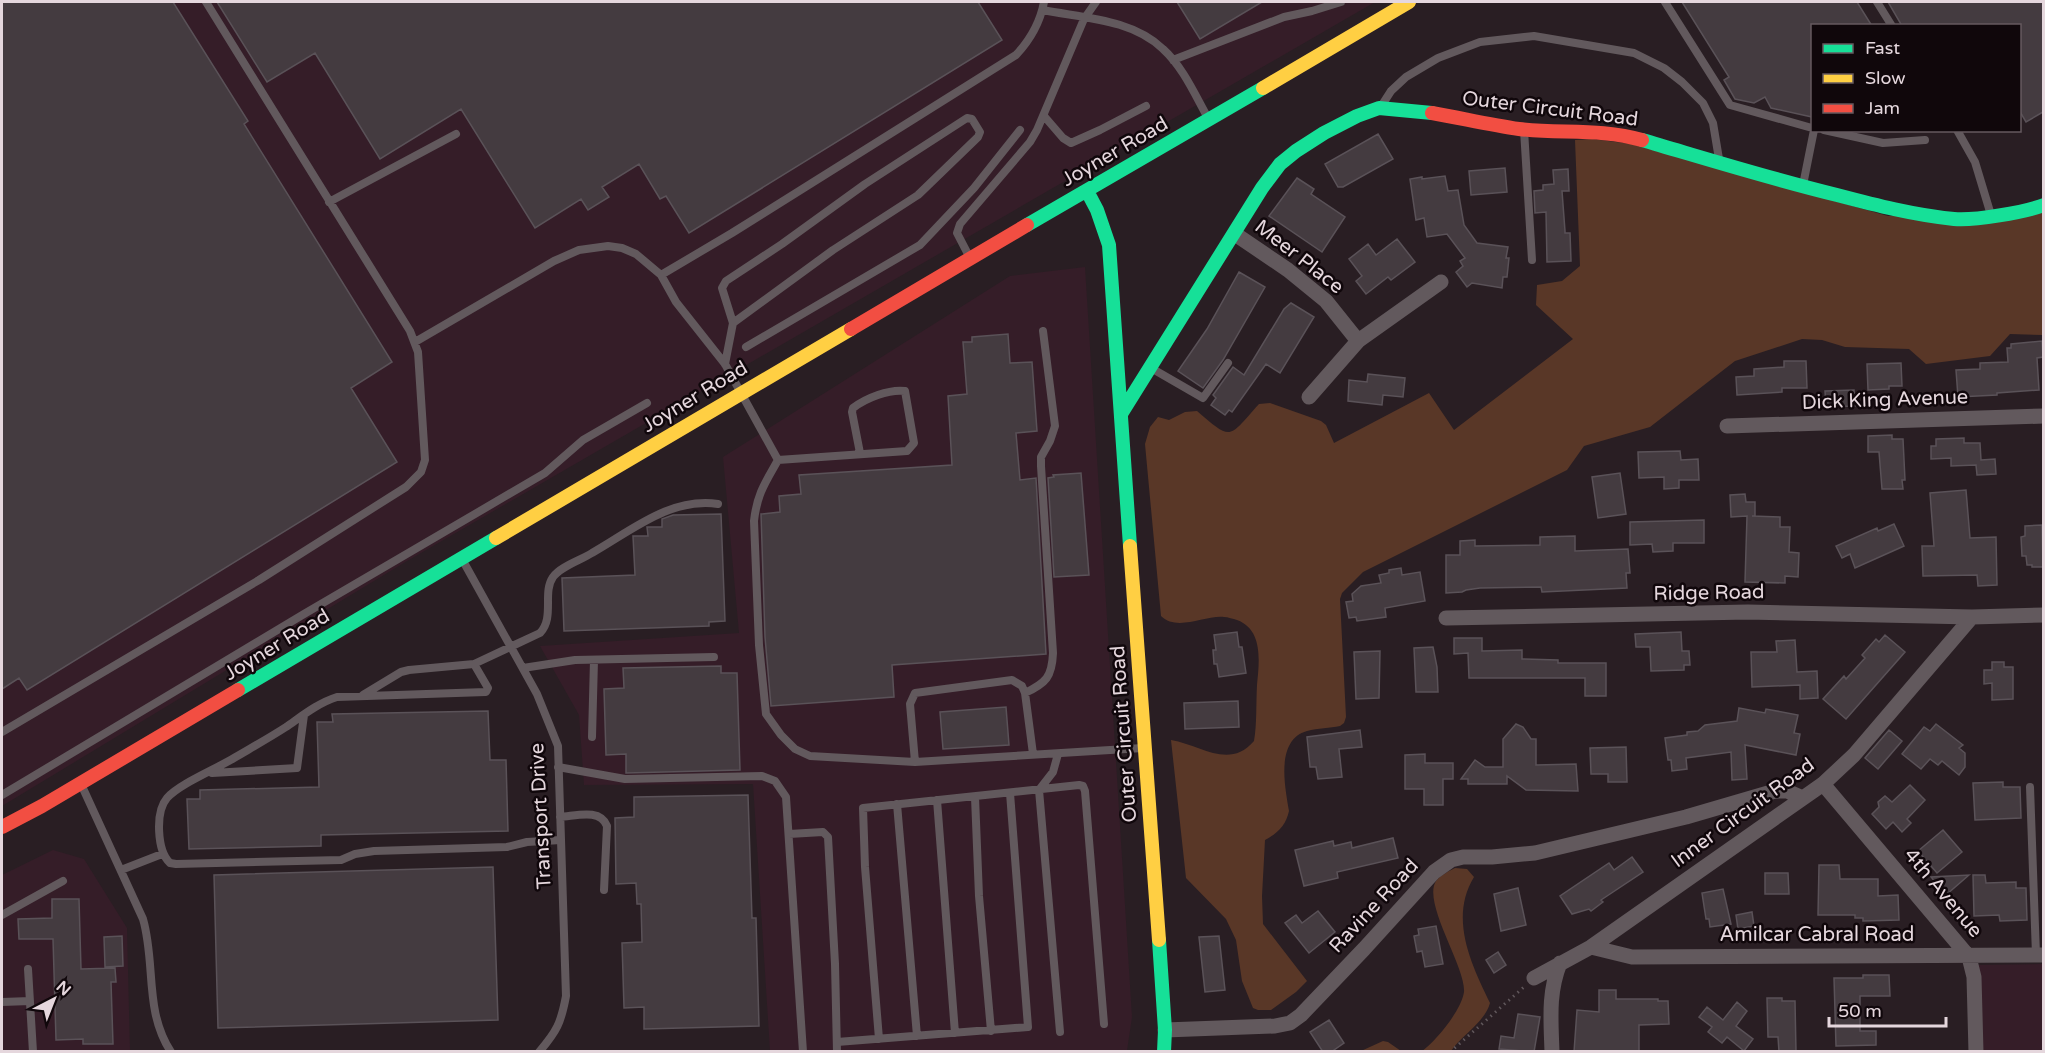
<svg xmlns="http://www.w3.org/2000/svg" width="2045" height="1053" font-family="'Varela Round',sans-serif">
<style>
.built{fill:#351d28}
.green{fill:#593727}
.building{fill:#443b40;stroke:#5a5258;stroke-width:1.5}
.lines{fill:none;stroke-linecap:round;stroke-linejoin:round}
.path{stroke:#60575b;stroke-width:3;stroke-dasharray:1.5 4.5;stroke-linecap:butt}
.lane{stroke:#62595d;stroke-width:8}
.street{stroke:#62595d;stroke-width:15}
.fast{stroke:#16e098;stroke-width:14}
.slow{stroke:#ffcf43;stroke-width:14}
.jam{stroke:#f24e42;stroke-width:14}
.labels{text-anchor:middle;dominant-baseline:central;stroke-width:5;stroke-linejoin:round;paint-order:stroke}
.street-label{font-size:20px;fill:#e5d7dd;stroke:#10070b}
</style>
<rect width="100%" height="100%" fill="#291e23"/>
<path class="built" d="M2,2H1375L407,561L2,806Z
M1085,267L1132,1017L1127,1051H770L753,784L584,785L579,715L540,646L739,633L723,457L1010,276Z
M53,850L84,859L127,928L130,1051L2,1052V875Z
M2043,964V1051H1980L1978,965Z"/>
<path class="green" d="M1592,139L1632,144L1888,216L2043,210V335L2010,334L1990,356L1926,364L1909,349L1845,347L1822,340L1802,339L1735,361L1650,427L1584,446L1567,470L1363,572L1342,593L1340,599L1346,717L1344,723L1340,726C1330,728 1318,728 1307,731C1275,740 1285,787 1289,811C1286,825 1278,833 1265,840L1262,896L1263,924L1307,981L1296,992L1271,1010H1258L1253,1008L1242,981L1236,940L1226,919L1186,878L1171,740C1201,745 1229,770 1254,741C1257,725 1256,702 1257,685C1259,663 1264,630 1237,620C1233,619 1228,617 1224,617C1205,615 1177,632 1161,616L1145,444L1150,427L1158,417L1169,420L1185,412L1197,411C1233,442 1228,438 1259,404L1270,403L1321,421L1326,425L1334,443L1429,393L1454,430L1573,339L1536,305L1537,285L1562,281L1580,266L1575,140Z
M1455,868L1467,869L1474,877C1449,918 1471,964 1490,1003C1485,1022 1461,1036 1451,1051L1421,1052C1436,1041 1461,1011 1464,992C1466,967 1422,903 1436,881C1441,875 1449,871 1455,868Z
M1383,1041L1388,1042L1401,1051H1361Z"/>
<path class="building" d="M2,2H173L248,121L244,124L392,362L351,388L397,462L27,690L19,678L2,689Z
M217,2H978L1002,40L689,233L666,196L660,199L639,164L602,187L609,197L588,210L581,199L535,228L461,109L380,159L315,53L267,82Z
M1177,2H1262L1200,39Z
M1682,2H1857L1872,26H1812V117L1771,108L1765,97L1754,103L1735,99L1724,80L1729,77Z
M1888,2H2043V112L2026,122L2019,110V26H1902Z
M1378,134L1393,159L1343,187H1338L1325,164Z
M1505,168L1507,192L1471,195L1469,171Z
M1568,169L1569,191H1562L1565,231V233H1570L1571,261L1547,262L1546,212L1535,213L1534,191L1543,190V185L1554,184L1553,170Z
M1445,176L1448,191L1458,190L1464,225L1477,243L1508,247L1506,258H1509L1507,277H1503L1502,288L1472,283L1467,287L1456,272L1463,266L1460,261L1465,258L1447,234L1427,237L1424,218L1416,220L1410,179L1422,177V179Z
M1297,178L1314,189L1311,194L1345,217L1322,252L1269,216Z
M1397,239L1415,262L1391,280L1388,277L1366,294L1356,281L1362,276L1349,259L1368,244L1376,255Z
M1239,272L1265,287L1223,360L1203,388L1178,371L1207,329Z
M1291,303L1314,317L1280,373L1266,364L1232,412L1229,410L1225,415L1211,405L1216,398L1213,395L1233,367L1244,375L1284,309Z
M1008,334L1010,363L1032,362L1037,431L1016,433L1020,480L1036,478L1046,654L892,665L894,697L771,706L765,637L761,514L780,512L779,496L801,494L799,475L952,465L948,396L967,394L963,342H972V337Z
M2042,341L2043,357L2037,358L2039,390L1997,393V395L1958,397L1956,370L1980,369V363L2008,362L2007,348H2011V344Z
M1784,361H1806L1807,388H1782V392L1737,395L1736,377L1754,376V369L1784,367Z
M1901,363L1902,386H1889V389L1868,390L1867,364Z
M1368,374L1405,378L1403,397L1383,395L1382,405L1348,401L1349,380L1367,382Z
M1854,390L1855,406L1826,407L1825,391Z
M1892,435V439H1903L1905,480H1902L1903,489H1882L1879,452H1868V436Z
M1964,438V443H1980L1981,460L1995,459L1996,474L1977,475L1976,465L1951,466V458L1931,459V446H1936V439Z
M1680,451L1681,460L1698,459L1699,480H1679V488L1664,489V477L1639,478L1638,452Z
M1081,473L1089,575L1054,577L1048,478L1054,477L1053,475Z
M1620,473L1626,514L1598,518L1592,477Z
M1966,490L1970,538L1996,537L1997,585L1978,586L1977,575L1923,576L1922,546H1934L1930,493Z
M1745,494L1746,502H1755V516H1752L1780,517V527H1790L1789,552L1799,553L1798,577L1785,576V583L1745,582L1747,516L1731,517L1730,495Z
M721,514L725,621L709,622V626L564,631L562,578L635,575L633,536H648L647,527H662V519L673,515Z
M1704,520V543H1673V551L1653,552L1652,544L1630,545V522Z
M1894,524L1904,546L1855,568L1850,554L1842,558L1836,546L1877,528L1878,531Z
M2042,525L2043,567H2032V565H2027L2026,556H2022L2021,537L2025,536V526Z
M1575,536V551L1628,549L1630,573H1626L1627,588L1542,592L1541,587L1480,588L1466,590L1462,592L1446,593V555H1460V541L1475,540V546L1540,545V537Z
M1401,568L1402,575L1420,572L1425,601L1385,608L1386,617L1357,621L1356,617L1349,618L1346,602L1353,601L1352,594L1361,586L1381,583L1379,575L1389,573V570Z
M1237,632L1239,647H1242L1246,673L1219,677L1217,664H1214L1213,650H1216L1214,635Z
M1681,632L1682,651H1689L1690,665H1684V670L1651,671L1650,647H1636L1635,634Z
M1885,635L1905,652L1846,719L1823,699L1844,676L1846,679L1865,658L1862,655L1876,639L1879,642Z
M1454,638H1482V651L1522,650V659L1558,660V663H1606V696H1585V678H1469L1468,653L1454,654Z
M1795,640L1797,672L1817,671L1818,698L1800,699V685L1752,687L1751,652H1777L1776,641Z
M1433,647L1437,667L1438,692H1416L1414,648Z
M1380,651L1379,698L1356,699L1354,652Z
M1992,662H2004V667H2013V699L1992,700V683L1984,684V670H1992Z
M721,666V673H737L740,770L626,773V754L606,755L604,689L624,688L623,668Z
M1238,701L1239,727L1185,729L1184,703Z
M1006,707L1009,745L943,749L940,712Z
M1739,708L1765,713L1766,709L1798,715L1794,733L1800,734L1796,755L1745,745L1747,779L1732,780L1731,752L1686,758L1687,769L1672,771L1671,760H1668L1665,738L1687,735V732L1698,731L1705,725L1737,721Z
M488,711L490,760H506L508,831L321,835V846L189,849L187,799H200V790L319,787L317,722H333L332,714Z
M1516,724L1523,727L1531,739H1536V765L1576,764L1578,791L1526,790L1507,776V784H1468V779H1461L1475,760L1485,767H1503V739Z
M1936,724L1963,745L1959,748L1965,753V767L1959,775L1942,761L1938,765L1930,759L1921,769L1902,754L1924,727L1930,731Z
M1360,730L1362,747L1339,749L1342,777L1318,779L1316,767H1310L1307,737Z
M1889,730L1902,741L1878,769L1865,758Z
M1626,747L1627,782H1608V774H1591L1590,748Z
M1425,754V763H1453V779H1443V805H1424V789H1405V755Z
M2003,782V787H2020L2021,818L1975,820L1973,783Z
M1910,785L1925,800L1907,819L1911,823L1902,832L1893,822L1886,829L1872,814L1879,807L1878,802L1885,796L1892,802Z
M748,795L752,918H756L759,1026L644,1029V1007L624,1008L622,943L642,942L641,904H637L636,883L616,884L615,818L634,817V797Z
M1943,830L1962,852L1937,873L1918,851Z
M1393,838L1398,858L1337,872L1338,878L1304,886L1295,850L1333,841L1334,846L1351,842L1352,848Z
M1632,857L1643,872L1601,900L1603,902L1591,911L1589,909L1572,914L1560,896L1609,863L1614,870Z
M1819,865H1839L1840,879H1878V896L1898,895L1899,920L1863,921V918H1855V915H1818Z
M493,867L498,1020L218,1028L214,875Z
M1765,873H1788L1789,894H1765Z
M1969,875L1946,895L1931,877Z
M1973,875H1985L1986,883L2016,882V888H2026L2027,920L2000,921L1999,915L1974,916Z
M1518,888L1526,925L1501,931L1494,894Z
M1723,889L1731,924L1710,927L1709,919H1706L1702,893Z
M52,899H79L81,969L115,968L116,982H111L113,1044H83V1039L56,1040L53,939H19L18,919L52,918Z
M1318,911L1335,932L1309,953L1285,923L1296,915L1302,923Z
M1752,912L1754,926L1738,929L1736,915Z
M1436,926L1443,964L1425,967L1422,951L1417,952L1414,936L1419,935L1418,929Z
M122,936L123,966L105,967L104,937Z
M1219,936L1225,990L1205,992L1199,937Z
M1498,952L1506,965L1494,973L1486,960Z
M1863,975H1889L1890,996H1860V1031H1876V1045L1836,1046L1834,978H1863Z
M1599,990H1616V999H1658V1001H1668L1669,1024L1639,1025V1052H1574L1577,1010L1599,1012Z
M1767,998H1782V1001H1795L1796,1052H1779L1778,1037H1768Z
M1737,1002L1747,1011L1736,1026L1753,1039L1744,1051L1727,1037L1722,1043L1708,1032L1712,1027L1699,1017L1707,1007L1723,1020Z
M1518,1014L1540,1017L1534,1052L1499,1049L1501,1036L1514,1038Z
M1329,1020L1344,1043L1331,1052H1323L1310,1032Z"/>
<g class="lines">
<path class="path" d="M1450,1052L1524,987"/>
<path class="lane" d="M1665,2L1730,105L1812,128
M1877,2L1892,26
M1043,10C1083,18 1132,19 1163,49C1183,67 1195,95 1208,118
M1173,60L1284,17L1312,11L1341,2
M1382,105L1391,91L1406,77L1438,58L1480,42L1534,36L1634,53L1664,68L1682,82L1703,103L1713,123L1719,159
M1044,116L1063,138L1071,143L1100,130L1146,106
M1524,130L1532,260
M1824,130L1883,143L1925,140
M1957,130L1975,162L1991,215
M1803,185L1814,130
M329,202L456,134
M970,258L957,233L960,224L1030,142L1037,130L1084,19L1096,2
M661,275L732,233L1016,55C1031,39 1040,23 1044,2
M415,342L554,261L579,250L608,246L622,248L636,254L661,275L676,302L725,364L778,460
M746,347L920,245L974,188L1020,130
M725,364L733,323L722,288L726,281L782,244L865,184L967,118L972,119L980,132L978,137L918,195L833,250L733,323
M1151,368L1203,398L1228,363
M778,460C765,483 757,494 754,521L759,645L766,714L781,735L795,749L810,756L915,762L1143,748
M778,460L907,451L914,443L905,391C889,389 866,398 853,408L852,412L860,453
M462,559L537,694L558,746L566,996C561,1023 557,1031 539,1052
M474,664L488,688L486,692L337,697C318,703 302,716 286,727C269,738 251,748 234,758C216,769 179,784 167,798C155,812 157,851 170,863L176,864L341,860L355,854L374,851L507,847L527,842L561,840
M523,668L575,660L714,657
M1025,693C1046,683 1052,677 1053,653L1041,466V457L1050,441L1055,426L1043,331
M363,695L401,672L409,670L474,664L540,633C555,617 542,593 553,577C561,566 581,560 592,553C631,531 670,497 718,504
M2,732L259,580L406,487L421,472L425,460L418,352L410,331L206,2
M592,737L594,660
M1058,754L1053,772L1039,790L1060,1032
M915,762L910,704L915,693L1012,680L1022,686L1025,693L1033,754
M558,767L625,779L762,776L775,781L786,797L803,1052
M212,773L297,768L304,715
M81,784L143,919C156,964 144,1011 171,1052
M2030,787L2036,955
M2,795L304,614L545,473L583,440L647,403
M975,797L979,896L991,1031
M937,800L955,1033
M897,804L917,1036
M560,817C576,816 600,808 607,826L604,890
M789,834L823,832L828,837L835,964L837,1052
M121,870L162,854
M2,915L63,881
M28,969L33,1052
M2,1002L30,1001
M879,1039L865,867L863,808L1079,785L1083,786L1085,791L1104,1024
M837,1042L1028,1027L1010,793"/>
<path class="street" d="M1235,234L1288,270L1326,301L1358,341
M1309,397L1358,341L1441,282
M1727,426L2044,416
M1446,618L1748,612L1972,617L2044,615
M1823,784L1969,957L1974,977L1976,1052
M1591,947L1632,957L2044,955
M1534,978L1591,947L1823,784L1854,755L1972,617
M1165,1030L1275,1026L1290,1023L1301,1015L1364,949L1434,872L1451,860L1463,857H1492L1535,853L1686,817L1775,791H1787L1803,798
M1552,1052C1551,1020 1548,993 1560,963"/>
<path class="fast" d="M1642,140C1707,159 1771,179 1837,195C1875,205 1914,215 1954,219C1974,221 2025,212 2044,205
M1087,191L1097,210L1109,245L1130,546
M1027,225L1263,88
M1121,414L1262,188L1280,164L1296,151L1324,133L1357,116L1379,108L1432,113
M238,690L496,538
M1159,940L1165,1030L1164,1052"/>
<path class="slow" d="M1263,88L1409,2
M496,538L851,329
M1130,546L1159,940"/>
<path class="jam" d="M1432,113C1461,118 1490,125 1519,129C1560,134 1601,128 1642,140
M851,329L1027,225
M2,827L42,806L238,690"/>
</g>
<g class="labels">
<g class="street-label">
<text transform="translate(1550 109) rotate(7)">Outer Circuit Road</text>
<text transform="translate(1115 152) rotate(-30)">Joyner Road</text>
<text transform="translate(1299 257) rotate(38)">Meer Place</text>
<text transform="translate(695 397) rotate(-31)">Joyner Road</text>
<text transform="translate(1885 400) rotate(-2)">Dick King Avenue</text>
<text transform="translate(1709 593) rotate(-1)">Ridge Road</text>
<text transform="translate(277 645) rotate(-31)">Joyner Road</text>
<text transform="translate(1124 734) rotate(-94)">Outer Circuit Road</text>
<text transform="translate(1743 813) rotate(-36)">Inner Circuit Road</text>
<text transform="translate(541 816) rotate(-93)">Transport Drive</text>
<text transform="translate(1943 893) rotate(50)">4th Avenue</text>
<text transform="translate(1374 906) rotate(-47)">Ravine Road</text>
<text x="1817" y="935">Amilcar Cabral Road</text>
</g>
</g>
<rect width="2045" height="1053" fill="none" stroke="#e5d7dd" stroke-width="6"/>
<rect x="1811" y="24" width="210" height="108" fill="#10070b" stroke="#655a5f" stroke-width="1.5"/>
<rect x="1823" y="44" width="30" height="9" fill="#16e098" stroke="#655a5f" stroke-width="1.5"/>
<text x="1865" y="54" font-size="18" fill="#e5d7dd">Fast</text>
<rect x="1823" y="74" width="30" height="9" fill="#ffcf43" stroke="#655a5f" stroke-width="1.5"/>
<text x="1865" y="84" font-size="18" fill="#e5d7dd">Slow</text>
<rect x="1823" y="104" width="30" height="9" fill="#f24e42" stroke="#655a5f" stroke-width="1.5"/>
<text x="1865" y="114" font-size="18" fill="#e5d7dd">Jam</text>
<g transform="translate(54 999) rotate(42)" stroke="#10070b" stroke-width="4.5" paint-order="stroke">
<path d="M0-4.5L10 22L0 15L-10 22Z" fill="#e5d7dd"/>
<text y="-9" font-size="16" font-weight="bold" text-anchor="middle" fill="#e5d7dd">N</text>
</g>
<path d="M1829 1017v9h117v-9" fill="none" stroke="#e5d7dd" stroke-width="3"/>
<text x="1838" y="1017" font-size="18" fill="#e5d7dd" stroke="#10070b" stroke-width="4.5" paint-order="stroke">50 m</text>
</svg>
